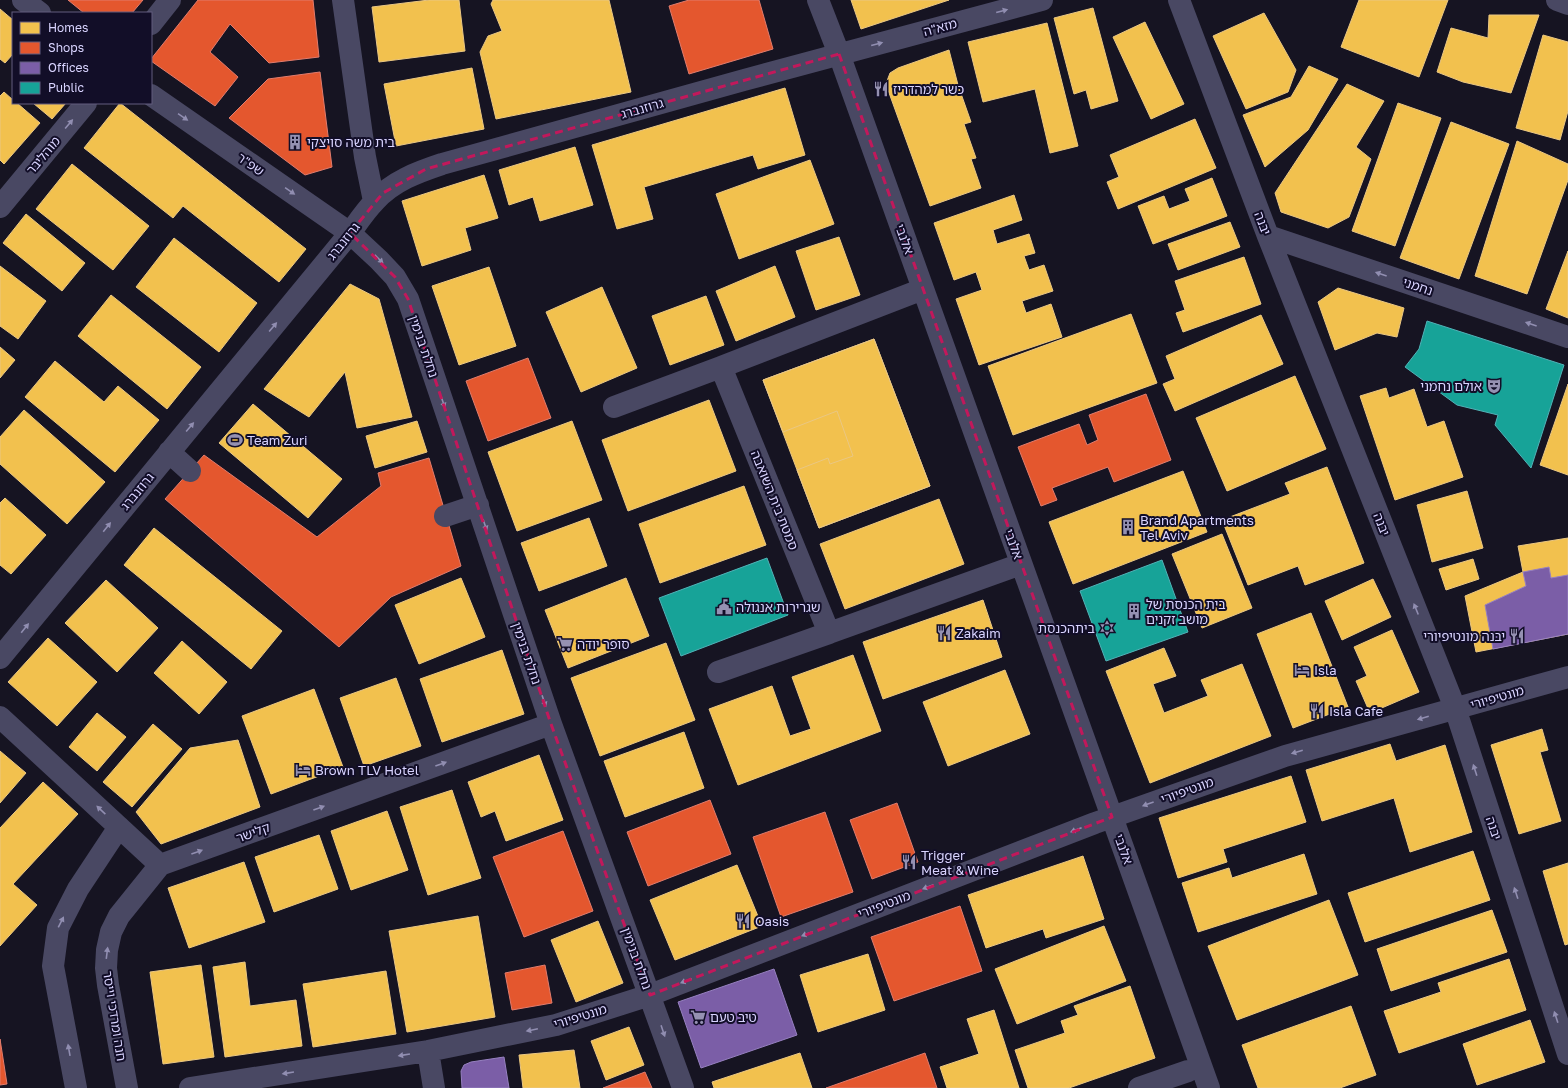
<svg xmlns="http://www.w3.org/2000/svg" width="1568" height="1088" font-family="'Golos Text','Noto Sans Hebrew',sans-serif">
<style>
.homes{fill:#f2c14e;stroke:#eac783}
.shops{fill:#e4572e;stroke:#e17c6d}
.offices{fill:#7b5ea7;stroke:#9781c1}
.public{fill:#17a398;stroke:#51b2b7}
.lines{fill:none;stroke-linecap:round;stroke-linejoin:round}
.minor{stroke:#494863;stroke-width:22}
.oneway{fill:#918eb1}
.marked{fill:none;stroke:#c2185b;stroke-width:3;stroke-dasharray:8 5;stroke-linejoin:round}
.labels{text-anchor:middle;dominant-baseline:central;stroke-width:4;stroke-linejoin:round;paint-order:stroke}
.street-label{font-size:13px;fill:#d9d4ff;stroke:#120e28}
.poi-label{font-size:13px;fill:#d9d4ff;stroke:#120e28;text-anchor:start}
</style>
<rect width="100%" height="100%" fill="#161422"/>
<path class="homes" d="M429,0H459L465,51L379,62L372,7Z
M493,0H609L631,92L496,119L480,52L488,36L502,31L491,4Z
M851,0H949L861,29Z
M1359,0H1448L1419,77L1341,47Z
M1093,8L1118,101L1091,109L1086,90L1074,94L1054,18Z
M0,9L13,20V54L5,63L0,59Z
M1264,13L1296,70L1288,92L1246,109L1213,36Z
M1489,15H1539L1511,93L1463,82L1437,72L1451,28L1488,38Z
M1145,22L1184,104L1151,119L1113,37Z
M1047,23L1078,146L1050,153L1035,89L983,102L968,42Z
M1543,35L1568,42V111L1560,140L1516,128Z
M949,50L958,85L971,122L964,124L976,158L971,159L981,188L930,206L888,90L887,81L890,73L898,68Z
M1309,66L1338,79L1308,130L1265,167L1243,115L1291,97Z
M472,68L484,129L396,146L384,84Z
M1347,84L1384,101L1356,147L1371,159L1349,217L1328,228L1281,212L1275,193Z
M785,88L805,155L758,169L753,155L644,187L653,219L617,229L592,145Z
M4,92L13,100V103H17L40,123L4,164L0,160V96Z
M33,103H66L52,119Z
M120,103L306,249L279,282L183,206L173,218L84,148Z
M1398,103L1441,118L1395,246L1352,231Z
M1195,119L1216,168L1118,209L1107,182L1119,177L1110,155Z
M1451,122L1509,144L1459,279L1400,258Z
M1517,141L1568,164V180L1527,294L1475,276Z
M575,147L593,205L540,221L533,197L509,205L499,170Z
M810,160L834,224L739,259L716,194Z
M72,164L149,226L113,270L36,209Z
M484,175L498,218L465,228L471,250L422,266L402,201Z
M1212,178L1227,216L1153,244L1138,206L1164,196L1169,209L1190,201L1185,189Z
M1014,195L1022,220L993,230L997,244L1029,234L1035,253L1024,256L1029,270L1044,265L1053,291L1022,301L1026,313L1051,304L1062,337L979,365L956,299L982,290L976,272L954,280L934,223Z
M26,214L85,263L62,291L3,243Z
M1230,222L1240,247L1178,270L1168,244Z
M839,237L860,295L816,310L796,251Z
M174,238L257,303L219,352L136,287Z
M1568,251V318L1546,309Z
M1244,257L1261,304L1183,332L1176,313L1185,310L1175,281Z
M0,266L46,301L18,339L0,326Z
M775,266L795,317L736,341L716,291Z
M489,267L516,346L459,365L432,286Z
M350,284L379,299L412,417L357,428L345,372L309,417L264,389Z
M602,287L637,368L581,392L546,312Z
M1338,288L1404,308L1397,337L1377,333L1335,350L1318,302Z
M111,295L201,367L167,409L78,336Z
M706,296L724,345L670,365L652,316Z
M1131,314L1157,383L1013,435L988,366Z
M1261,315L1283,364L1175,411L1163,384L1175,379L1166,356Z
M874,339L930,486L819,528L797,470L828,458L830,464L853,456L837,411L783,432L763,380Z
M874,339L930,486L819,528L763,380Z
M0,347L15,360L0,378Z
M55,361L104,402L118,386L159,420L115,472L25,397Z
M1295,376L1326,449L1227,491L1196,418Z
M1568,384V475L1540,465Z
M1386,388L1389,398L1414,389L1427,427L1444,421L1463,477L1395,500L1360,396Z
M709,400L736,471L628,511L602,440Z
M253,404L342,479L308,518L219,443Z
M24,410L105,482L67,524L0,464V437Z
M417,421L427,452L375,468L366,436Z
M572,421L602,500L517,531L488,452Z
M1327,467L1364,563L1305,585L1298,566L1248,585L1222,520L1290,494L1285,483Z
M1183,471L1207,532L1073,584L1049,522Z
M744,486L766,545L660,583L639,524Z
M1467,491L1483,548L1432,562L1417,505Z
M5,498L46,535L11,574L0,565V503Z
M939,499L964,564L845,609L820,544Z
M589,518L607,566L539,591L521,543Z
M154,528L282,631L251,669L124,565Z
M1222,534L1252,608L1202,628L1172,554Z
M1568,538V634L1476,652L1465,596L1523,572L1518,546Z
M1473,559L1479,579L1446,590L1439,569Z
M461,578L485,637L419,664L395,605Z
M626,578L649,636L568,668L545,610Z
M1373,579L1391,617L1342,640L1325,601Z
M106,580L158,628L117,672L65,623Z
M983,600L1002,657L883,699L863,642Z
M1311,613L1348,707L1293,728L1257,634Z
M1392,630L1419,692L1370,713L1356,681L1367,676L1354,647Z
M48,638L97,682L57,726L8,682Z
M182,641L227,682L199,714L154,673Z
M666,643L695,720L600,756L571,678Z
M1164,648L1176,676L1153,684L1164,713L1208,696L1201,680L1242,664L1271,736L1150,783L1106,671Z
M502,650L524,714L442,742L420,679Z
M853,655L881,731L738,785L709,709L772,686L790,736L811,729L792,677Z
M1005,670L1030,734L948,766L923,702Z
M396,678L421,746L364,766L340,698Z
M314,689L343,767L271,794L242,716Z
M97,713L126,737L97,771L69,747Z
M153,724L182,749L132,807L103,782Z
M1542,729L1548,750L1540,752L1561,821L1519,834L1491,745Z
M684,732L704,788L625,817L604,761Z
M238,740L260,807L161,844L136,812L190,748Z
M1390,744L1396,761L1445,745L1472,832L1410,852L1394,798L1322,821L1306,770Z
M0,751L26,773L0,803Z
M539,755L563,820L506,841L495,811L481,817L468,782Z
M1291,776L1306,822L1223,849L1227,862L1178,878L1159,818Z
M43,782L78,814L13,884L37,905L0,946V828Z
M452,790L481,878L428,895L400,807Z
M387,811L408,870L351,890L331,831Z
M319,835L338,889L274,912L255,857Z
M1473,851L1490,900L1365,942L1348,893Z
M1304,854L1317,894L1198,932L1182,883L1229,868L1232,878Z
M1083,856L1104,919L1046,938L1043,929L986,948L968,895Z
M244,862L265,922L189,948L168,888Z
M1568,863V944L1565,945L1543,871Z
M737,865L762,926L675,960L650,900Z
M1329,900L1358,975L1237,1020L1208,946Z
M1492,910L1507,952L1391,991L1377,949Z
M478,916L495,1017L407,1032L389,931Z
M598,921L623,983L576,1002L551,940Z
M1104,926L1126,981L1017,1024L995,969Z
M868,954L885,1010L818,1032L800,975Z
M1509,959L1526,1010L1399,1053L1384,1011L1441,992L1438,983Z
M245,962L250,1006L296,1000L302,1046L225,1057L213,967Z
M201,965L214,1057L163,1064L150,972Z
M386,971L396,1034L313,1047L303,984Z
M1130,986L1155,1058L1069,1088H1028L1015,1050L1065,1033L1061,1021L1078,1015L1074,1006Z
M1351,1006L1376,1075L1340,1088H1258L1242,1045Z
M994,1010L1019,1088H947L940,1067L979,1054L967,1019Z
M1530,1020L1545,1062L1477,1085L1463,1044Z
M629,1027L644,1065L606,1080L591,1041Z
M574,1050L580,1088H523L519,1055Z
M800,1053L812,1088H714L712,1082Z"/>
<path class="shops" d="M68,0H143L132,13H84Z
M198,0H313L319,57L269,63L230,24L210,52L238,77L215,106L151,61V59Z
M689,0H759L773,49L689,74L669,6Z
M320,72L332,167L305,175L229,118L268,79Z
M528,358L551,418L488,441L466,381Z
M1146,394L1171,460L1114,482L1108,467L1052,488L1057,500L1041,506L1018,447L1079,424L1087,445L1098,440L1089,415Z
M204,455L317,537L381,486L378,473L429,458L461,566L391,597L339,647L165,499Z
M710,800L731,854L648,886L627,832Z
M897,803L918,862L872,879L850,820Z
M825,812L853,892L781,917L753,837Z
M563,831L593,911L524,937L493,857Z
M960,906L982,971L894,1001L871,937Z
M545,965L552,1003L512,1010L505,973Z
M0,1039L7,1084L0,1085Z
M925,1053L937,1088H826Z
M645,1072L652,1088H603Z"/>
<path class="offices" d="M1549,567L1551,578L1568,575V634L1493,649L1485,605L1526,586L1523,572Z
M774,969L797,1035L701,1068L678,1002Z
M504,1057L509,1088H462L461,1071L464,1065L471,1062Z"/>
<path class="public" d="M1427,321L1564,365L1531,468L1495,425L1498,415L1457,405L1405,367L1419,349Z
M767,558L788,615L681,656L659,598Z
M1162,560L1188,632L1106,661L1080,591Z"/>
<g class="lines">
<path class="minor" d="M23,0L40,13
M343,0L365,157L374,201
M818,0L839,54L1209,1088
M1179,0L1268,236L1455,708L1568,1054
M1557,0L1568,4
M151,24L170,0
M151,95L350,233L379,260L395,277L408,299L551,724L683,1088
M0,207L86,103
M1268,236L1568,337
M923,289L721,367L829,633L1021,564
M614,407L721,367
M169,452L190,471
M445,516L478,505
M0,658L350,233C358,222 366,210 375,201C393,181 418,172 442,164L744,80L1042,0
M718,672L829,633
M0,717L160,865
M160,865L551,724
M428,1051L434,1088
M76,1088L53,966L58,928L78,889L119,827
M127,1088L108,985L106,968L107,950L111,932L119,916L160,865
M190,1088L428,1051L556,1025L650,995L1095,823L1285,756L1568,677
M1139,1088L1188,1071"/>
</g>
<defs><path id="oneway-solid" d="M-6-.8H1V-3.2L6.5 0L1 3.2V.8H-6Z"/></defs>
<g class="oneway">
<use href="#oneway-solid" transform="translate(1002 11) rotate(-15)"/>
<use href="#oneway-solid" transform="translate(877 44) rotate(-15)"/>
<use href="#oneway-solid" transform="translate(183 117) rotate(34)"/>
<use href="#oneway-solid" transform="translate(69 124) rotate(-50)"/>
<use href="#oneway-solid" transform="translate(290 191) rotate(35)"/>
<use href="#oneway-solid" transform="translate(379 259) rotate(45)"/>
<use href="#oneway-solid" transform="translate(1381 274) rotate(-161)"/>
<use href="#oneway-solid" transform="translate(1531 324) rotate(-161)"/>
<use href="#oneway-solid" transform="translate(273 327) rotate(-50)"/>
<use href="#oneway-solid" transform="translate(443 402) rotate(71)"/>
<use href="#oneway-solid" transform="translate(190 427) rotate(-50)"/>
<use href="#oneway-solid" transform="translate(485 525) rotate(71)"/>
<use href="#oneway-solid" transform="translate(107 527) rotate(-51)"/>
<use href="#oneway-solid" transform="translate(1416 609) rotate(-112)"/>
<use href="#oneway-solid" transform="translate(25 628) rotate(-51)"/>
<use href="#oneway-solid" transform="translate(544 701) rotate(71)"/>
<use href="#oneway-solid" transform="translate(1423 718) rotate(164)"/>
<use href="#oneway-solid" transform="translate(1297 752) rotate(164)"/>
<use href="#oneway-solid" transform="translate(441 764) rotate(-20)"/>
<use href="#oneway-solid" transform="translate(1475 770) rotate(-108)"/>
<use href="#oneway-solid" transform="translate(1148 804) rotate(160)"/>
<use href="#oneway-solid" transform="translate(319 808) rotate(-20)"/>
<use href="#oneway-solid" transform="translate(101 810) rotate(-137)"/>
<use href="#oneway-solid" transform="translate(1076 830) rotate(159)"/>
<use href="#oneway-solid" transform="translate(197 852) rotate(-20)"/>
<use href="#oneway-solid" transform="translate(928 887) rotate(159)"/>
<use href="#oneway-solid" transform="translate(1516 893) rotate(-108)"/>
<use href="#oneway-solid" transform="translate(61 922) rotate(-63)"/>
<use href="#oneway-solid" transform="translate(807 934) rotate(159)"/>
<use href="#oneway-solid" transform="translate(107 953) rotate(-83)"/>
<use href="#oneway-solid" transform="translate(686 981) rotate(159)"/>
<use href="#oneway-solid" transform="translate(1556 1017) rotate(-108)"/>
<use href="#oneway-solid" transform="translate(532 1030) rotate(168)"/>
<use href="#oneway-solid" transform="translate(663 1031) rotate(71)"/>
<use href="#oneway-solid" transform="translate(69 1050) rotate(-100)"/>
<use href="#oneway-solid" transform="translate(404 1055) rotate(171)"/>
<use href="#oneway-solid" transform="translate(288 1073) rotate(171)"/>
</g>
<path class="marked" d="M839,54L1112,817L650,995L551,724L408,299L395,277L350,233L383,193L426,169Z"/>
<defs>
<g id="restaurant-bare" transform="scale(1.2)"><path d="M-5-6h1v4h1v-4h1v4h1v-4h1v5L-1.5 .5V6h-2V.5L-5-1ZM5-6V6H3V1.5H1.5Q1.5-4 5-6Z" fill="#9591b2" stroke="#120e28" stroke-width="2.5" paint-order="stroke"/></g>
<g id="building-bare" transform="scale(1.2)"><path d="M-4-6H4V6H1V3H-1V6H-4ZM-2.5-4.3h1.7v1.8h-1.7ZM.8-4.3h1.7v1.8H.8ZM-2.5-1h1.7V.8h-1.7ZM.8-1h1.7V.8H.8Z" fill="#9591b2" stroke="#120e28" stroke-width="2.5" paint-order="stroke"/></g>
<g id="theatre-bare" transform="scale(1.2)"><path d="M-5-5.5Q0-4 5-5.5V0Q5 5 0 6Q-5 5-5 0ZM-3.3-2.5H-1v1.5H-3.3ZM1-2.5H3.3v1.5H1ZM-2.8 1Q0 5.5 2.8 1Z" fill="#9591b2" stroke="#120e28" stroke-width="2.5" paint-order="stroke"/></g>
<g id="stadium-bare" transform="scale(1.2)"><path d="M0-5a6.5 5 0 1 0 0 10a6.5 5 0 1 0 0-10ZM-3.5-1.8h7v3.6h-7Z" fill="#9591b2" stroke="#120e28" stroke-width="2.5" paint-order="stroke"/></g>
<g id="civic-bare" transform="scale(1.2)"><path d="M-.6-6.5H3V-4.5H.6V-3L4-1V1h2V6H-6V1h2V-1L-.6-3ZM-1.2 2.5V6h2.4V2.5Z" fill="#9591b2" stroke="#120e28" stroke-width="2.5" paint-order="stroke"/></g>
<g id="synagogue-bare" transform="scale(1.2)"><path d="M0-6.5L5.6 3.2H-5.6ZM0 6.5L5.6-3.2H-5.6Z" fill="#9591b2" stroke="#120e28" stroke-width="2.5" paint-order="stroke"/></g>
<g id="supermarket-bare" transform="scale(1.2)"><path d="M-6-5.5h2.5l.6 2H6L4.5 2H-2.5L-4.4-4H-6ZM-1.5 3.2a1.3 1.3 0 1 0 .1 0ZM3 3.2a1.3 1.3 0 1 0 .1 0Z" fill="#9591b2" stroke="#120e28" stroke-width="2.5" paint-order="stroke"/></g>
<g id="hotel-bare" transform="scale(1.2)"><path d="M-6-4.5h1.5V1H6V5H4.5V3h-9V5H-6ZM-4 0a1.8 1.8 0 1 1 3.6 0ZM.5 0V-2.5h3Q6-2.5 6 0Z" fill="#9591b2" stroke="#120e28" stroke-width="2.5" paint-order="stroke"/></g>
</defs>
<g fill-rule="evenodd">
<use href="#restaurant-bare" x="881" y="89"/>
<use href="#building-bare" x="295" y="142"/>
<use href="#theatre-bare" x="1494" y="386"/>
<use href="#stadium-bare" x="235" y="440"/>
<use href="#building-bare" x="1128" y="527"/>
<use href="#civic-bare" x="724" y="607"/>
<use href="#building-bare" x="1134" y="611"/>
<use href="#synagogue-bare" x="1107" y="628"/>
<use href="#restaurant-bare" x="944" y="633"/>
<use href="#restaurant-bare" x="1517" y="636"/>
<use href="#supermarket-bare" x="565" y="644"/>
<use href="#hotel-bare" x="1302" y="670"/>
<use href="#restaurant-bare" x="1317" y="711"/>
<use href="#hotel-bare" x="303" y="770"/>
<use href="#restaurant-bare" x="909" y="862"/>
<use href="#restaurant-bare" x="743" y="921"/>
<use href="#supermarket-bare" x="698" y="1017"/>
</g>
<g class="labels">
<g class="street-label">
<text transform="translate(940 27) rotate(-15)">מזא"ה</text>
<text transform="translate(642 108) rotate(-16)">גרוזנברג</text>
<text transform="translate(43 155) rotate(-50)">מוהליבר</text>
<text transform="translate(251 164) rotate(35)">שפ"ר</text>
<text transform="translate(1263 223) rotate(69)">יבנה</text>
<text transform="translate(905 239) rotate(70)">אלנבי</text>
<text transform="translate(343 241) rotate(-51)">גרוזנברג</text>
<text transform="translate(1418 286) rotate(19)">נחמני</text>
<text transform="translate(424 346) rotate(71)">נחלת בנימין</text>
<text transform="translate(137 491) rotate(-50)">גרוזנברג</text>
<text transform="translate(775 500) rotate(68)">סמטת בית השואבה</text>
<text transform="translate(1382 524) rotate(68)">יבנה</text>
<text transform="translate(1014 544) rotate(70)">אלנבי</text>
<text transform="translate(527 653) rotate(71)">נחלת בנימין</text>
<text transform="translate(1497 697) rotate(-16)">מונטיפיורי</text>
<text transform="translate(1187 790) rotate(-20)">מונטיפיורי</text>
<text transform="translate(1494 828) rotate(72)">יבנה</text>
<text transform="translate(253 832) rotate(-20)">קלישר</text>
<text transform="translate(1124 849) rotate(70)">אלנבי</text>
<text transform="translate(884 904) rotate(-21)">מונטיפיורי</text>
<text transform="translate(637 958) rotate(70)">נחלת בנימין</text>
<text transform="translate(115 1016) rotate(81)">חנה ומרדכי וייסר</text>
<text transform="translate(580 1016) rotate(-17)">מונטיפיורי</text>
</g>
<g class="poi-label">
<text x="893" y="89">כשר למהדריז</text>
<text x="307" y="142">בית משה סויצקי</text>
<text x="1482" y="386" text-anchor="end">אולם נחמני</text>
<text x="247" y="440">Team Zuri</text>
<text x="1140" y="520">Brand Apartments<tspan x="1140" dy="15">Tel Aviv</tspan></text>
<text x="1146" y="604">בית הכנסת של<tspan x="1146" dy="15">מושב זקנים</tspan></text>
<text x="736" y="607">שגרירות אנגולה</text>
<text x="1095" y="628" text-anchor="end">ביתהכנסת</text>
<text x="956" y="633">Zakaim</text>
<text x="1505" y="636" text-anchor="end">יבנה מונטיפיורי</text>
<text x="577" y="644">סופר יודה</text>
<text x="1314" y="670">Isla</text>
<text x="1329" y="711">Isla Cafe</text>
<text x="315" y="770">Brown TLV Hotel</text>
<text x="921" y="855">Trigger<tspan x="921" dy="15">Meat &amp; Wine</tspan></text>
<text x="755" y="921">Oasis</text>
<text x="710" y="1017">טיב טעם</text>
</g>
</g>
<rect x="12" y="12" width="140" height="92" fill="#120e28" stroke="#625d7e"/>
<rect x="20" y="22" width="20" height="12" fill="#f2c14e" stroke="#625d7e"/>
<text x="48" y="32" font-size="12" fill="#d9d4ff">Homes</text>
<rect x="20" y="42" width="20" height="12" fill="#e4572e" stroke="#625d7e"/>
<text x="48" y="52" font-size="12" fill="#d9d4ff">Shops</text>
<rect x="20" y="62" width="20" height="12" fill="#7b5ea7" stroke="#625d7e"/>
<text x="48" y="72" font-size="12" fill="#d9d4ff">Offices</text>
<rect x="20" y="82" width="20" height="12" fill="#17a398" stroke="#625d7e"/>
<text x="48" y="92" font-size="12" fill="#d9d4ff">Public</text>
</svg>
